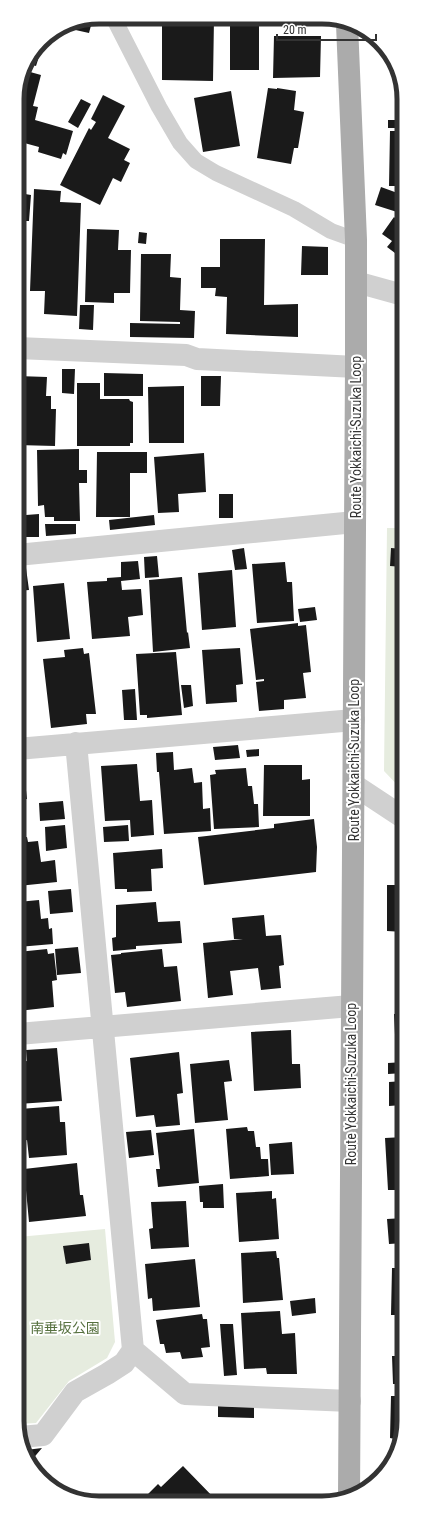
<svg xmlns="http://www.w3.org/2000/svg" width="421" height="1520" font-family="'Roboto Condensed','Noto Sans JP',sans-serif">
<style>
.green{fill:#e6ecdf}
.building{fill:#1a1a1a}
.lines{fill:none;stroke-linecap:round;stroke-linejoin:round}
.service{stroke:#d0d0d0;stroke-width:16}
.minor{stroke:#d0d0d0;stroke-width:22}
.primary{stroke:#ababab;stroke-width:22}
.labels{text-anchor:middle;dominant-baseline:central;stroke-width:4;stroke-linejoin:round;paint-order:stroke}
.street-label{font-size:14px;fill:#333;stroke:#fff}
.park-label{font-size:14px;fill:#56703f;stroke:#fff}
.rim{fill:none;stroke:#333;stroke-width:5}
</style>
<rect width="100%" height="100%" fill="#fff"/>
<path class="green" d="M387,528H403L404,792L384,771Z
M105,1229L115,1342L107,1358L69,1381L36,1423L18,1424V1237Z"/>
<path class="building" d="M162,17L214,18L213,81L162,80Z
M93,18L89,33L62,27L68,23Z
M259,20V70H230V21Z
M274,36H321L320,77L273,78Z
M45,38L36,66L26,63L41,41Z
M23,70L41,75L33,106L38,107L35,120L73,131L66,155L63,153L61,159L38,152L39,147L17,141V93Z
M396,78H399L403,88V111L396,112Z
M268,88L277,89V88L296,91L294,110L304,112L298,148H294L291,164L257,158Z
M231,91L240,146L203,152L194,98Z
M103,95L125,106L108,138L130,149L124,160L130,163L121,182L113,178L100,205L60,185L89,128L91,130L96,122L91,119Z
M81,99L91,104L78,128L68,122Z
M388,120H399V128H388Z
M390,131H403V186H389Z
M381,187L403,195L397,212L375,205Z
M34,189L61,191L60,202L81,203L77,316L44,314L45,291H30Z
M25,194L31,195L29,221H17Z
M403,209V259L387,247L392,241L382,234L394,217L396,219Z
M87,229L119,230L118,250H131L130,293H114V303L85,302Z
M139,232L147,233L146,244L138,243Z
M220,239H265L264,305L298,304V337L226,334L227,297L215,296L216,288H201V267H220Z
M302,246L328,247V275H301Z
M141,254H171L170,277L181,278L180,310L195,311L194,338L130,337V323L180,324V322L140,321Z
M80,305H94L93,330L79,329Z
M62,369H75L74,394L62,393Z
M104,373L143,374V396H104Z
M17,376L47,377L46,396H51V409H56L55,446L17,445Z
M201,376H221L220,406H201Z
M77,383H100V399H129L130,401L133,402V443H130V446H77Z
M184,386V443H149L148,387Z
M79,449V470H87V483H79L80,521H54V517H45L44,505L38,506L37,450Z
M97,452H147V473H130V517H96Z
M204,453L206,492L178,494L179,512L158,513L154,457Z
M17,469H19L21,518H17Z
M219,494H233V518H219Z
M39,514V537H26V515Z
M154,515L155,525L110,530L109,520Z
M45,524H76V534L46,536Z
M244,548L247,569L235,570L232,550Z
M391,548L403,549V567L390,566Z
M157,556L159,577L145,578L144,557Z
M138,561L140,579L121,581L122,590L141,589L143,615L128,617L130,636L92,639L87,582L107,581V578L121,577V562Z
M285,562L287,582H292L294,621L257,623L252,564Z
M17,568H26L29,590L17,591Z
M232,570L236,627L202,630L198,573Z
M182,577L187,633L188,632L190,648L153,652L149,580Z
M64,583L70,639L37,642L33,586Z
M17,607H18L22,643L17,644Z
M315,607L317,620L300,622L298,609Z
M298,623V626L306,625L311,672L303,673L306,698L284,700V709L259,711L256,682L264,681V679L256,680L250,629Z
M83,648L84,654L89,653L96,714H86L87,724L51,728L43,659L65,657L64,650Z
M240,648L243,684L236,685L237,702L206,704L202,650Z
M176,652L182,715L147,718V715H140L136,654Z
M181,685H191L193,706L184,708Z
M17,689L22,722L17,723Z
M135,689L137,720H124L122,690Z
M238,745L240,758L215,760L213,747Z
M259,749V756L247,757L246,750Z
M173,752L174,770L192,768L194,783L202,782L203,809L210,808L211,831L164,834L159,772H157L156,753Z
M137,764L140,801L152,800L154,835L131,837L130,820L105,821L101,766Z
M264,765H302V780L310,779V816H263Z
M246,768L248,786H252L254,804H258L259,827L214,829L210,775L216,774L215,770Z
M24,772L27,799L20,800L22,821H17V773Z
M63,801L65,819L40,821L39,803Z
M314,819L317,847L316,872L204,885L198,837L274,828V824Z
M65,825L67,848L46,851L45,827Z
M128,825L129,841L104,842L103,827Z
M27,837L28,842L38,841L41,862L55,860L57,882L18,886L17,838Z
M162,849L163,868L151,869L152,891L127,892V889H115L113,853Z
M387,885H404V932L387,931Z
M71,889L73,912L50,914L48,891Z
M39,900L41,919L48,918L49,929L52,928L53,944L18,947V902Z
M156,902L158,922L180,921L182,943L136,946V949L113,951L112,938L116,937V905Z
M264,915L266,936L281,935L284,965L279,966L281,988L261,990L258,968L230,971L233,995L208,998L203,943L243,939H234L232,918Z
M78,947L81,973L57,975L55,949Z
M396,947H404V1006H398Z
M47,949L48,954L54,953L57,980L52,981L54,1007L18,1011V952Z
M162,949L164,967L177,966L181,1001L127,1007L125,992L115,993L111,955L121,954V953Z
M404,1013V1055H396L394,1014Z
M291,1030L292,1064H300L301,1088L254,1091L251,1032Z
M57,1048L62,1101L18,1104V1072H21L19,1062L27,1061L26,1050Z
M179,1052L183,1093L177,1094L180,1125L156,1127L154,1115L136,1117L130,1058Z
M229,1060L232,1081L224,1082L228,1120L195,1123L190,1064Z
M404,1062V1073L388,1074V1063Z
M404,1081V1119H403L402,1105L389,1106V1082Z
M59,1106L60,1122H65L67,1155L29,1158L27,1140L23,1141L20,1109Z
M247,1127L248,1131H254L256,1147H260L261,1159H268L269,1176L230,1179L226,1129Z
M194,1129L199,1183L158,1187L156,1169H160L156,1133Z
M151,1130L154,1155L129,1158L126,1132Z
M404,1137V1190H388L385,1138Z
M18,1141H19L21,1165H18Z
M292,1142L294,1174L271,1175L269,1144Z
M77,1163L80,1195H83L86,1216L29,1222L24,1169Z
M223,1184L224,1208H203V1202H200L199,1186Z
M272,1191V1199L276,1198L279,1239L239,1242L236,1193Z
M25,1194L26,1215H18V1195Z
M186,1201L189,1247L151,1249L149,1229L153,1228L151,1202Z
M404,1218V1243L389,1244L387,1219Z
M89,1243L91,1260L66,1264L63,1246Z
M276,1251L277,1258H279L283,1300L243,1303L241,1253Z
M397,1253H404V1315H391L392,1268H395V1256H397Z
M195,1259L200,1307L153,1311L152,1298L148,1299L145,1264Z
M315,1298L316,1313L292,1316L290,1301Z
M280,1311L282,1334L295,1333L297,1374H267L266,1368L244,1369L241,1313Z
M202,1314L203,1319H207L210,1347L201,1348L203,1357L182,1359L180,1352L166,1353L164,1344H160L156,1320Z
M220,1324H233L237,1375L224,1376Z
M400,1351H404V1384H393L392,1356H399Z
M391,1396H404V1427L395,1448V1439L390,1438Z
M218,1406L254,1407V1418L218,1417Z
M42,1448L31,1461L26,1450Z
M183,1466L218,1502H146L149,1499L146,1496L158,1484L161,1487Z"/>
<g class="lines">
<path class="service" d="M113,17L159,107L180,143L196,161L216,173L294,209L331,231L356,240"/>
<path class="minor" d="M356,282L403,295
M17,348L186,355L197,359L356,367
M17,555L355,522
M17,749L354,720
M354,785L404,818
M18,1034L351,1006
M133,1350L185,1394L350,1401
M20,1437L43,1435L75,1392L107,1374L124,1363L133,1350L76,743"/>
<path class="primary" d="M347,24L356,240V367L349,1498"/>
</g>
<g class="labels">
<g class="street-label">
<text transform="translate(356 437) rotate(-90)">Route Yokkaichi-Suzuka Loop</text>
<text transform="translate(354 760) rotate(-90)">Route Yokkaichi-Suzuka Loop</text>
<text transform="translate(351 1084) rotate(-90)">Route Yokkaichi-Suzuka Loop</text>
</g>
<g class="park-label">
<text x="65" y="1328">南垂坂公園</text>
</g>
</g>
<path d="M0 0H421V1520H0ZM99 24H322A75 75 0 0 1 397 99V1421A75 75 0 0 1 322 1496H99A75 75 0 0 1 24 1421V99A75 75 0 0 1 99 24Z" fill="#fff" fill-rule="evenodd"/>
<path class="rim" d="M99 24H322A75 75 0 0 1 397 99V1421A75 75 0 0 1 322 1496H99A75 75 0 0 1 24 1421V99A75 75 0 0 1 99 24Z"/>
<path d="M277 34v6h99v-6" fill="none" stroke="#333333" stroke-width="2"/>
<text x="283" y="34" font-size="12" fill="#333333" stroke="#ffffff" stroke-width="3" paint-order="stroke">20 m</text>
</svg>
